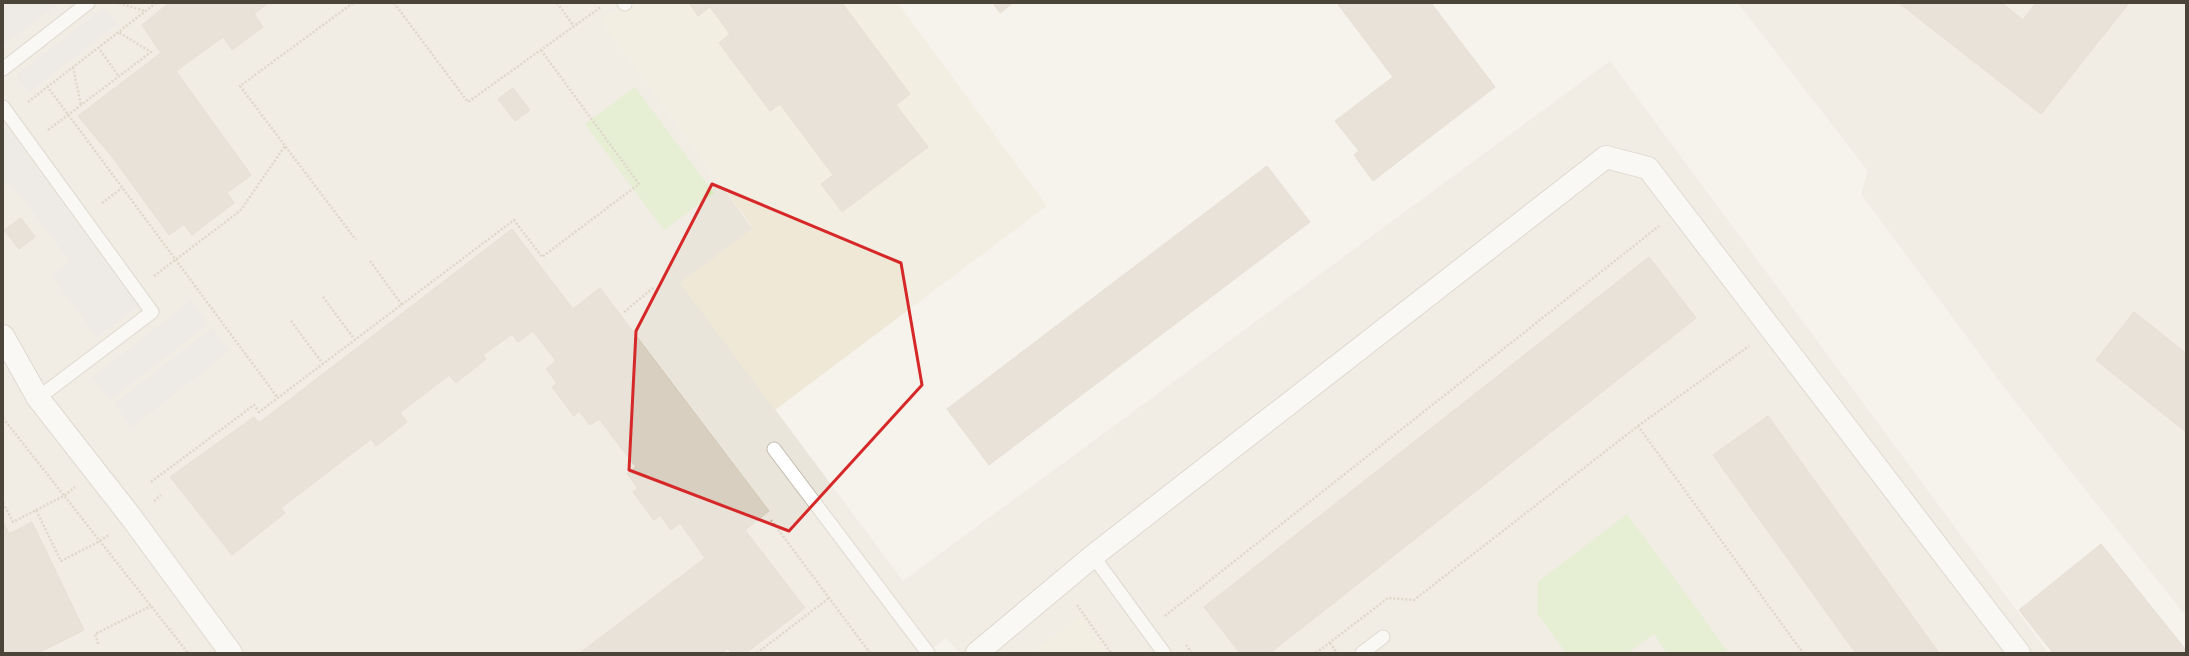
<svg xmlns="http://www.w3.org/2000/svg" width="2189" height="656" font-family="'Fira Sans Condensed',sans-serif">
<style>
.residential{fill:#eae5da}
.education{fill:#efe8d6}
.green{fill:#d2eab5}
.parking{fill:#e5e3e0}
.building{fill:#d8cfc1;stroke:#d3c7b4}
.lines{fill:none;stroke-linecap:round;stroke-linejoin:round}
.service-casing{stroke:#c2bbae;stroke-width:15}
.minor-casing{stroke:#c2bbae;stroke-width:24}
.path{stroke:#c4b79f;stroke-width:2.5;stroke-dasharray:2 2;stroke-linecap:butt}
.service{stroke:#fff;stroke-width:13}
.minor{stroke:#fff;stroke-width:22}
.marked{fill:none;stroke:#d62828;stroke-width:3;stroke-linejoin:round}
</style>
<rect width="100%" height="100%" fill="#f6f3ec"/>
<path class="residential" d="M3,3H627L602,21L753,229L681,283L903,581L1610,61L2048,653H960L946,638L927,653H3Z
M1738,3H2186V616L2010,395L1861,194L1868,171Z"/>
<path class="education" d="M627,3H898L1047,206L775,410L680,283L753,228L602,21Z
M1080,617L1105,653H1032Z"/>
<path class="green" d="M635,87L714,193L664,230L585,124Z
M1627,514L1729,653H1667L1654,634L1628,653H1566L1537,613L1538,582Z"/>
<path class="parking" d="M9,3H59L3,45V7Z
M104,8L117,24L29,92L16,75Z
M3,122L138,306L97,337L52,276L70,262L11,182L3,188Z
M191,301L208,324L110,400L93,377Z
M212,328L229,351L132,427L114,404Z"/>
<path class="building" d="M169,3H268L254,14L263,27L232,50L223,37L176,71L251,175L227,193L234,203L192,235L184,224L169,235L113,158L78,116L161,53L142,25Z
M689,3H842L910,94L896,105L928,147L842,212L821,184L833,175L780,104L770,111L719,43L730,34L710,7L698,16Z
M993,3H1013L1000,13Z
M1337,3H1431L1495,87L1373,181L1354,155L1359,151L1335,121L1393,77Z
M1899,3H2002L2023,20L2036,3H2129L2041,114Z
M513,88L530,110L515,121L498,99Z
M1267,166L1310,222L989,465L947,409Z
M21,218L35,237L19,249L4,230Z
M512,229L573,309L600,288L769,511L745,530L805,608L746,653H732L728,648L722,653H580L705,558L680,523L671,530L660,515L654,520L633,492L638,488L627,474L636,467L599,419L590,425L579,411L574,416L552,387L557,383L546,369L556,361L533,331L518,342L512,334L483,355L486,359L456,383L449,375L400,413L407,422L376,446L371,439L281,508L285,513L232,555L170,477L254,417L259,423Z
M1649,257L1696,318L1270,653H1240L1204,607Z
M2134,312L2186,353V432L2096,360Z
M1768,416L1939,653H1856L1847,641L1713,455Z
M3,521L9,534L32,522L84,630L38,653H3Z
M2101,544L2186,650V653H2053L2019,610Z"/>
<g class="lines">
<g class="service-casing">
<path id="service" d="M624,3L625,4
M3,69L88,3
M3,107L152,312L38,398
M774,449L928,653
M1093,556L1164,653
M1362,653L1383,637"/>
</g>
<g class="minor-casing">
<path id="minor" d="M3,336L38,398L131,517L231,653
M977,653L1093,556L1606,157L1648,168L2019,653"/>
</g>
<path class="path" d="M119,3L145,11
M353,3L240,86L356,240
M394,3L468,102L601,7
M557,3L574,26
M98,47L119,77
M73,67L81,105
M47,86L278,398
M28,102L156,3
M48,130L151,52L118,32
M102,203L122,188
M370,261L402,305
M154,276L240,211L285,146
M323,297L355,340
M624,312L653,288
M291,321L323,364
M3,418L188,653
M1638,426L1749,346
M151,482L254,405L259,412L514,220L542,257L639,184L541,50
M154,501L161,495
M3,503L13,522L36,510L61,561L100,541L110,534
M36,510L64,496L75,487
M771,520L870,653
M1077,605L1111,653
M1165,616L1659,226
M1330,643L1337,653
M98,644L95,634L151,606
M1186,645L1192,653
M757,653L829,598
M1316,653L1388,598L1414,600L1638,426L1803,653"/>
<use href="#service" class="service"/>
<use href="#minor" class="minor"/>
</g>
<path d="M0 0H2189V656H0ZM712,184L901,263L922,385L789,531L629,470L636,331Z" fill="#f6f3ec" fill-opacity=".55" fill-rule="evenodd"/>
<path class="marked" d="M712,184L901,263L922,385L789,531L629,470L636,331Z"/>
<rect width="2189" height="656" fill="none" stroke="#4b4439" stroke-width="8"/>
</svg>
